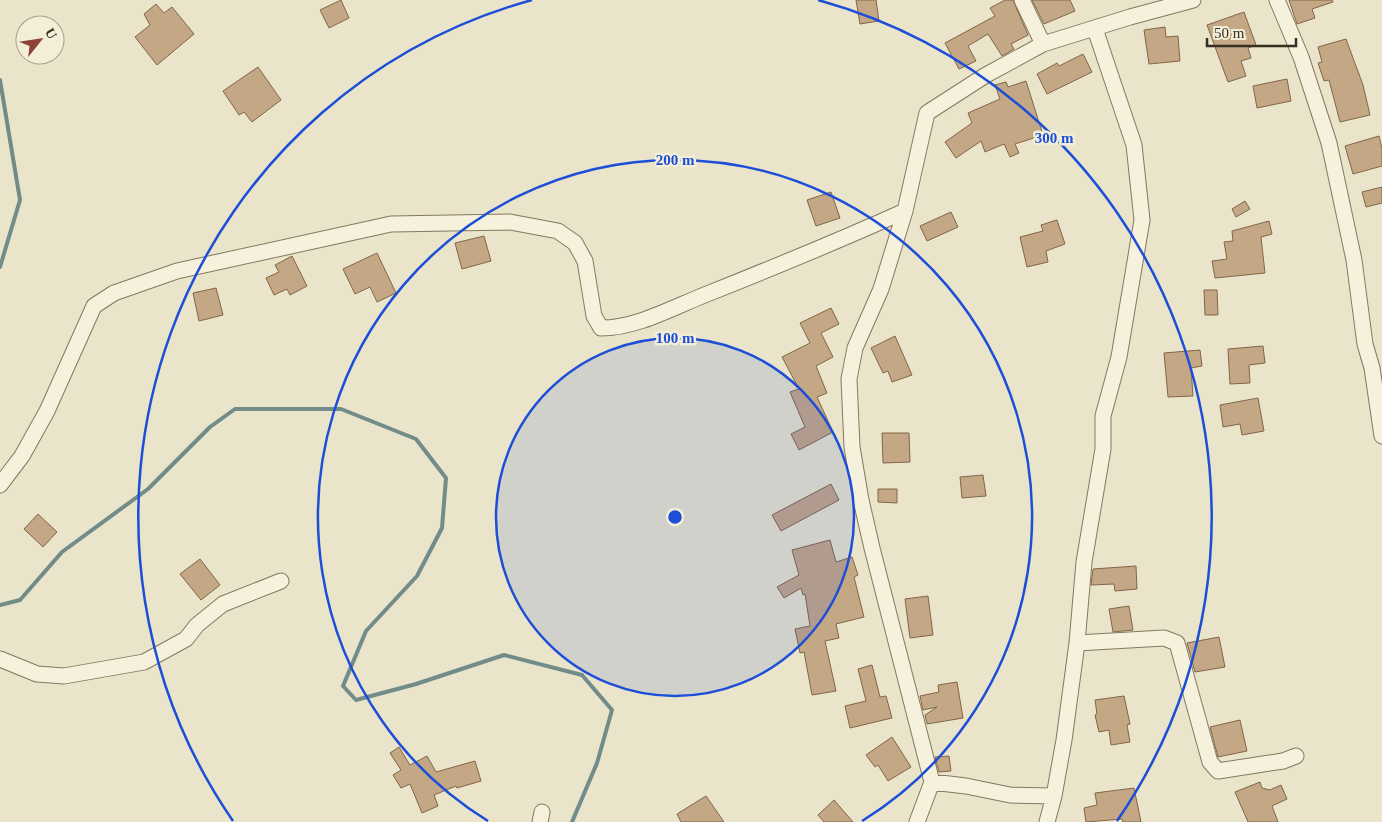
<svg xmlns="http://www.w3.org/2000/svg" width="1382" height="822" font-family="'Times New Roman',serif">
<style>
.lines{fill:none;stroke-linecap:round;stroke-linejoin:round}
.stream{stroke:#718c89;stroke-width:4}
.building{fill:#c4a784;stroke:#816648}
.minor-casing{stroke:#847860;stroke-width:17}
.minor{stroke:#f5f1dc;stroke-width:15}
.ring{fill:none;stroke:#1d4ed8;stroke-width:2.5}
.centre{fill:#1d4ed8;stroke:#f2eed8;stroke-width:2.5}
.ring-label{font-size:15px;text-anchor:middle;font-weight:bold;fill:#1d4ed8;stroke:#f2eed8;stroke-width:5;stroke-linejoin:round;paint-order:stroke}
</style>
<rect width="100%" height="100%" fill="#eae4ca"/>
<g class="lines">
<path class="stream" d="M0,80L20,200L0,267
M0,605L20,600L62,552L148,489L210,427L235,409H341L416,439L446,478L442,528L417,576L366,631L343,686L356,700L416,684L504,655L582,675L612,710L597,763L572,822"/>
</g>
<path class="building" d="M341,0L349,18L329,28L320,10Z
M856,0H876L879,21L860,24Z
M1005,0H1013L1028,35L1011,44L1014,49L1002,56L988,34L968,46L976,61L959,69L945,43L995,16L990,8Z
M1032,0H1070L1075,11L1044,24Z
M1289,0H1332L1333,2L1312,9L1315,18L1297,24Z
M156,4L164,13L172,7L194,34L157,65L135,37L150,25L144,14Z
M1244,12L1256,45L1248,48L1251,58L1241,61L1246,76L1228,82L1207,25Z
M1165,27L1166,37L1178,36L1180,61L1149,64L1144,30Z
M1346,39L1363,85L1370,115L1340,122L1329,80L1324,81L1318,63L1322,62L1318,47Z
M1083,54L1092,72L1047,94L1037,74L1057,63L1059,66Z
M258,67L281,100L252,122L244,112L239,115L223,91Z
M1287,79L1291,101L1257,108L1253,86Z
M1026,81L1043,135L1015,144L1019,153L1010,157L1004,144L985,152L981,141L956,158L945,142L972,123L968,113L1000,99L995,85L1006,82L1008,87Z
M1379,136L1382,149V166L1353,174L1345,146Z
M1382,187V203L1366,207L1362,192Z
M831,192L840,218L816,226L807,200Z
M1245,201L1250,209L1236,217L1232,209Z
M951,212L958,227L927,241L920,226Z
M1057,220L1065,244L1046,251L1048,262L1027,267L1020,237L1043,231L1041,225Z
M1269,221L1272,234L1261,237L1265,273L1215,278L1212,261L1227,259L1224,242L1233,241L1232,231Z
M484,236L491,261L462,269L455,243Z
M377,253L396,293L377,302L370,287L355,294L343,269Z
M292,256L307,286L290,295L287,289L274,295L266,278L279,272L275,265Z
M216,288L223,315L199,321L193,293Z
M1204,290H1217L1218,315H1205Z
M831,308L839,324L821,333L833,357L816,366L827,393L817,397L833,432L799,450L791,434L805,427L790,392L799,389L782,357L810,343L800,323Z
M895,336L912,375L892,382L888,371L883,373L871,348Z
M1263,346L1265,363L1249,365L1250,383L1230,384L1228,349Z
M1200,350L1202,366L1191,368L1193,396L1168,397L1164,353Z
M1258,398L1264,431L1242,435L1240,424L1223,427L1220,405Z
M882,433H909L910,462L883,463Z
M983,475L986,496L962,498L960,477Z
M831,484L839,500L781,531L772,515Z
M878,489H897V503L878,502Z
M38,514L57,532L43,547L24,529Z
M830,540L836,562L852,557L858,575L854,577L864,617L836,624L839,638L825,641L836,691L812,695L804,652L800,653L795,629L810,626L805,594L803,595L801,588L784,598L777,587L799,575L792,550Z
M200,559L220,585L201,600L180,574Z
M1136,566L1137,589L1115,591L1114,584L1091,585L1093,569Z
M928,596L933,635L910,638L905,599Z
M1129,606L1133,630L1113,632L1109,609Z
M1219,637L1225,667L1195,672L1187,643Z
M872,665L880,697L886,696L892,718L850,728L845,706L866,701L858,669Z
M957,682L963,718L927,724L925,715L937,707L923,710L920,696L939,692L938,685Z
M1124,696L1130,724L1127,725L1130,742L1111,745L1109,730L1099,732L1095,715L1097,714L1095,700Z
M1240,720L1247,751L1218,757L1210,727Z
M892,737L911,767L888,781L878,765L875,767L866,755Z
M399,747L410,765L427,756L436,772L475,761L481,781L457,788L456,786L434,795L438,806L422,813L410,784L401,788L393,775L401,770L390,753Z
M949,756L951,771L939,772L935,757Z
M1260,782L1262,788L1270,790L1281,785L1287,799L1272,806L1278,822H1248L1235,792Z
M1134,788L1141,822H1123L1122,819L1086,822L1084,808L1097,805L1095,793Z
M706,796L724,822H681L677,814Z
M834,800L853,822H824L818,815Z"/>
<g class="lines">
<g class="minor-casing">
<path id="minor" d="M1022,0L1043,44
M1277,0L1301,57L1329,143L1354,260L1365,344L1372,368L1382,436
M0,485L22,456L47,411L94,306L114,293L177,271L391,224L510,222L558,231L575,243L585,261L594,316L601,328C635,328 670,309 702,296C770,269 838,241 905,211
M1077,643L1164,638L1177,643L1210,762L1218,771L1283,761L1296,756
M0,659L37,674L64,676L144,662L186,639L197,625L223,604L281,581
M932,782L966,786L1010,795L1054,796L1047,822
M1054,796L1064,740L1077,643L1084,562L1103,449V416L1119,357L1142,220L1134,145L1095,29
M540,822L542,812
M917,822L932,782L872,548L861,500L852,447L849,379L855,348L881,289L905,211L927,113L986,75L1043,44L1130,17L1193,0"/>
</g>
<use href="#minor" class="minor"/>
</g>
<circle cx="675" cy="517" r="179" fill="#1d4ed8" fill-opacity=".12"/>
<g class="ring">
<circle cx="675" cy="517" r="179"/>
<path d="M488 821A357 357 0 1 1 862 821"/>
<path d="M233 821A536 536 0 0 1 532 0M818 0A536 536 0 0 1 1117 821"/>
</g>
<circle cx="675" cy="517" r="8" class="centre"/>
<g class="ring-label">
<text x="1054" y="143">300 m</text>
<text x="675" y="165">200 m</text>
<text x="675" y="343">100 m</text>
</g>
<g transform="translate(40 40) rotate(60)"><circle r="24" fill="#f2eed8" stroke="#a7a28f"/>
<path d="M0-4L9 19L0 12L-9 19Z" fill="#8d4137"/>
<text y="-8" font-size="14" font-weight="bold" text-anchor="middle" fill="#372f22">U</text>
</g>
<path d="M1207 38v8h89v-8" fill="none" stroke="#372f22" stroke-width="2.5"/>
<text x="1214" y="38" font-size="15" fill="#372f22" stroke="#f2eed8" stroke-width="4" paint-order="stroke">50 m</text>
</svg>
